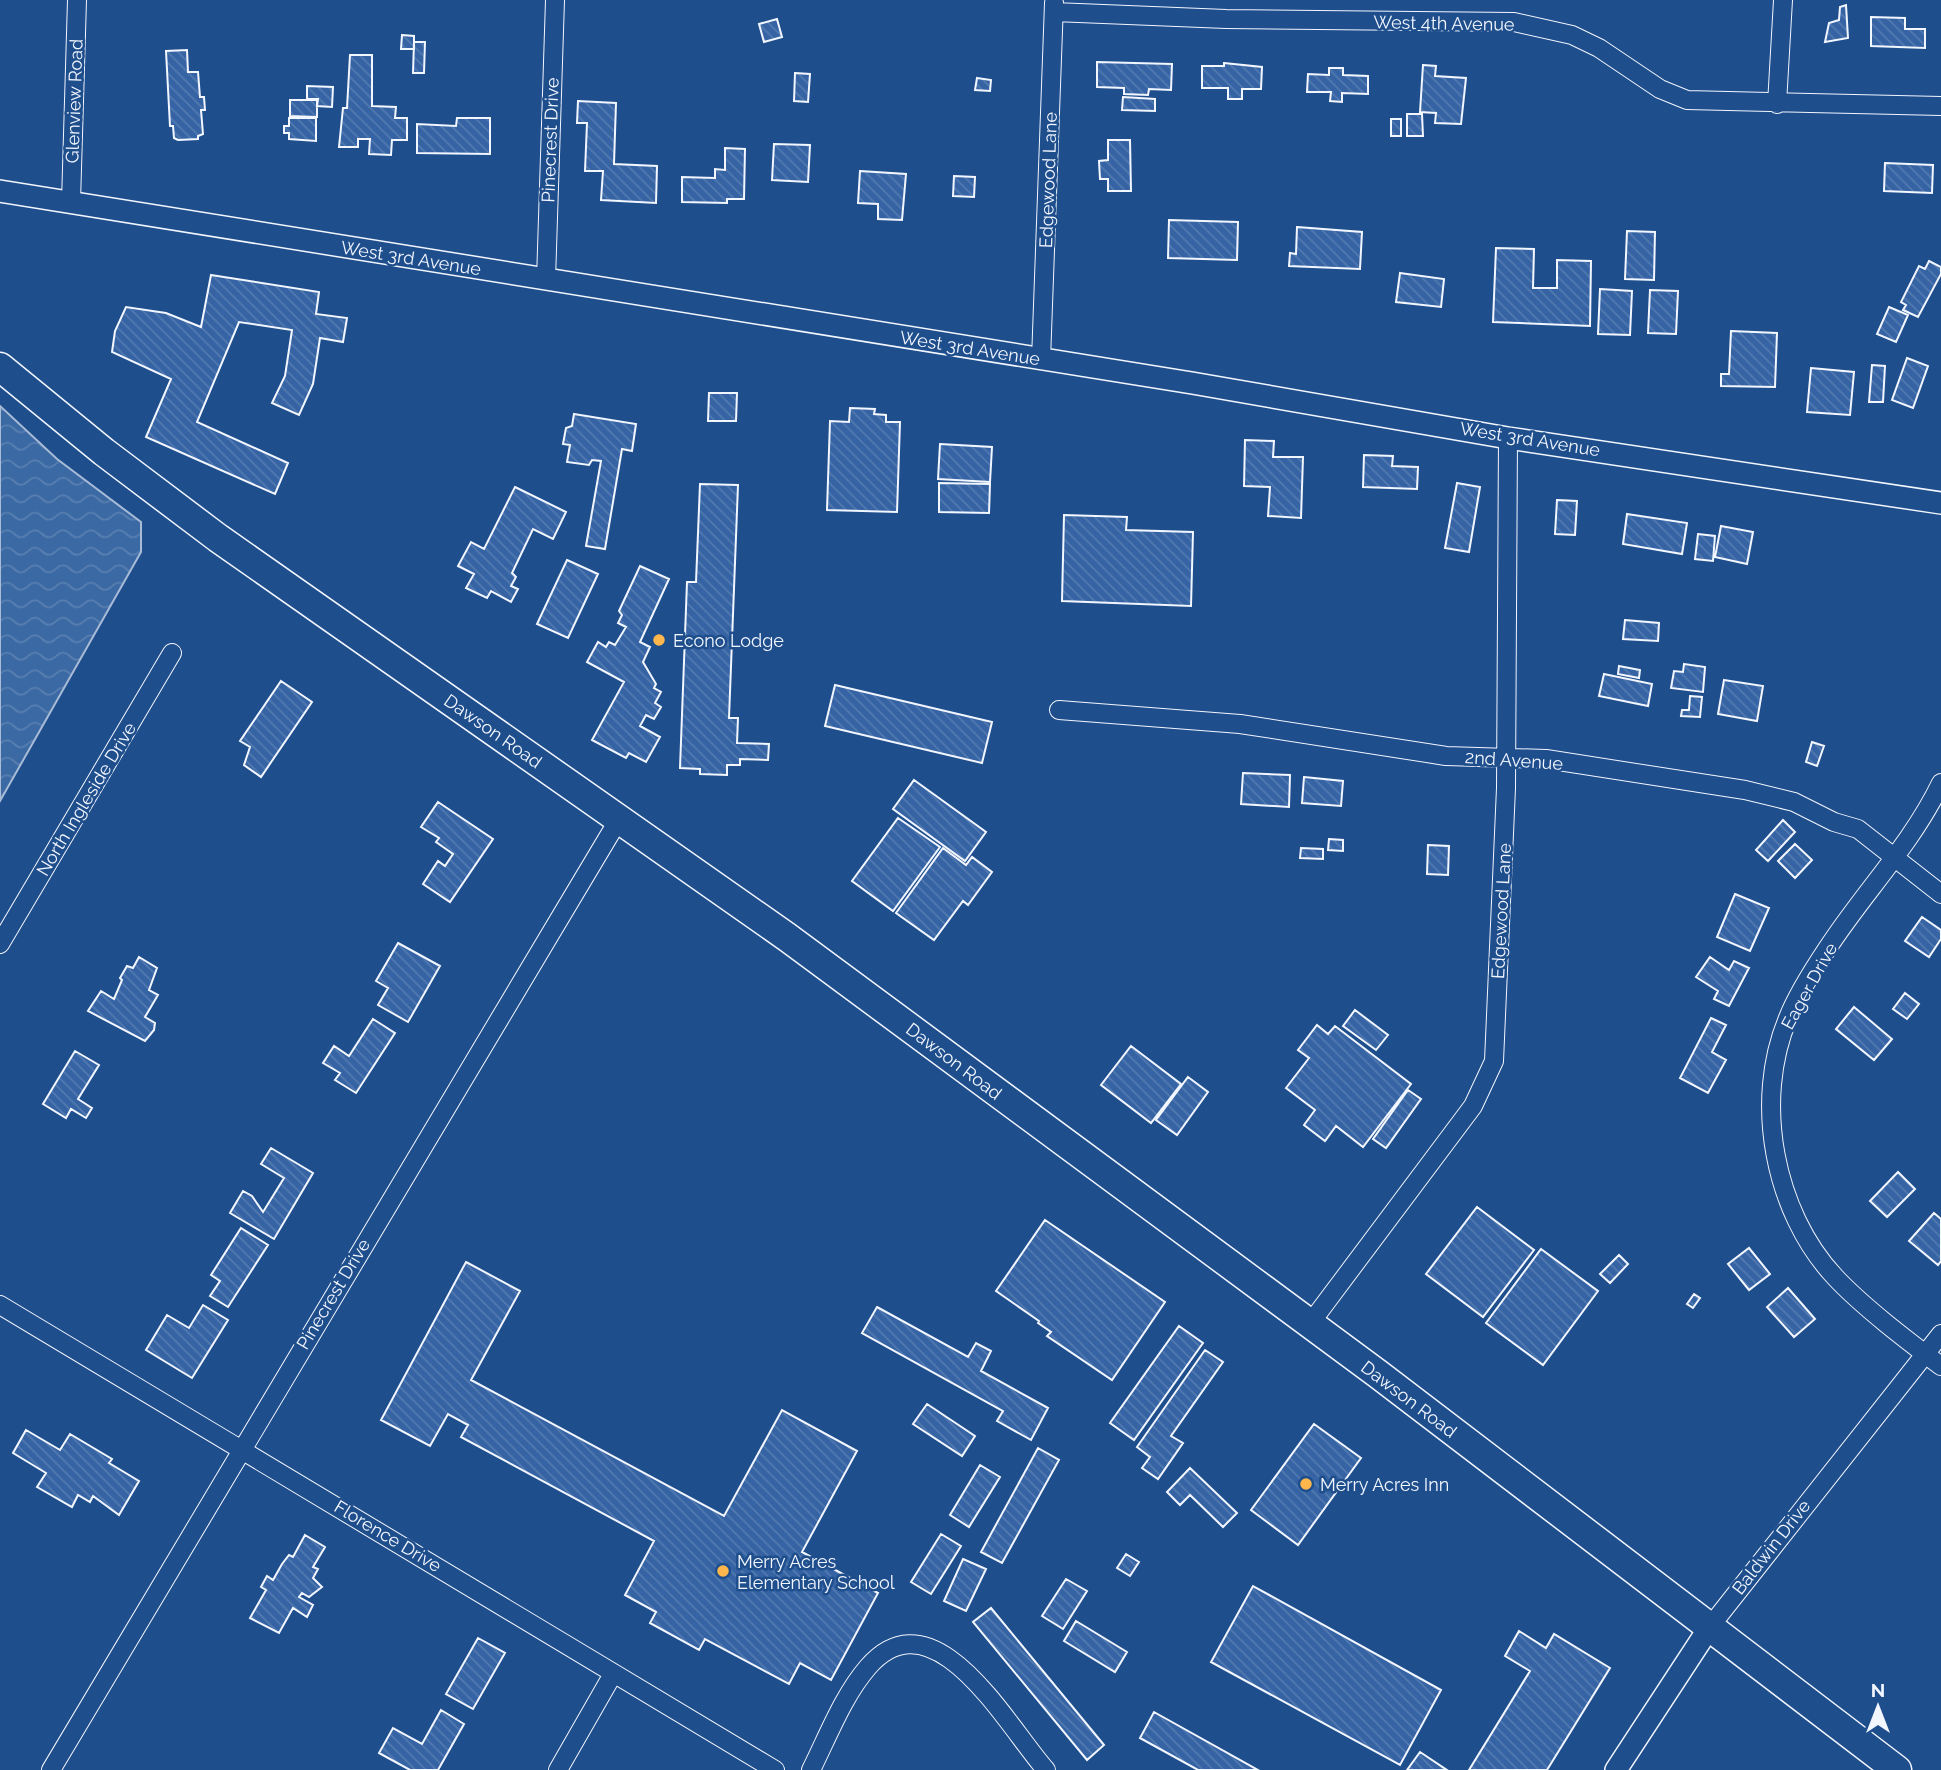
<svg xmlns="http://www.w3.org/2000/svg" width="1941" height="1770" font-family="Raleway,sans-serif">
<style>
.water{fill:url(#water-waves);stroke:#a8bbd7;stroke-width:2}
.building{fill:url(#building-back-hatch);stroke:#f2f6ff;stroke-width:2}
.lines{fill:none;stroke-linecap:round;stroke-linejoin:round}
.minor-casing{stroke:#f2f6ff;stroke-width:20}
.tertiary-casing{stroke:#f2f6ff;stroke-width:24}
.primary-casing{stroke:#f2f6ff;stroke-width:31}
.minor{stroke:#1f4e8c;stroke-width:18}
.tertiary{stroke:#1f4e8c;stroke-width:21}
.primary{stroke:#1f4e8c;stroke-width:28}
.poi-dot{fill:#ffb74d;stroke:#1f4e8c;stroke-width:2.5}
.labels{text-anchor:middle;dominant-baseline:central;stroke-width:5;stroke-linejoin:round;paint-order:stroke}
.street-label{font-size:18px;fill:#f2f6ff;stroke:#1f4e8c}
.poi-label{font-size:18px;fill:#f2f6ff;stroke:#1f4e8c;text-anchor:start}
</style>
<defs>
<pattern id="water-waves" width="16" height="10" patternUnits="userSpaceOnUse" patternTransform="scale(1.75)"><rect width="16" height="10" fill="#3b69a3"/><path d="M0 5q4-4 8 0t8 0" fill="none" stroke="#587fb1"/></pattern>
<pattern id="building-back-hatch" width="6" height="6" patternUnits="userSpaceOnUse" patternTransform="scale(1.75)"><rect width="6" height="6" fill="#3563a3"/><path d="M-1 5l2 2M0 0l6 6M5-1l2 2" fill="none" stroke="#537ab1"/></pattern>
</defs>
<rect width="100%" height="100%" fill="#1f4e8c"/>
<path class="water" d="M0,406L57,459L141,522V552L0,801Z"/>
<path class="building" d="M1846,5L1848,38L1825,42L1829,23L1839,20L1840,7Z
M1871,17L1905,18V29H1925V48L1871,46Z
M777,19L782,37L764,42L759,24Z
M402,35L414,36V49H401Z
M414,42H425L424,73H413Z
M187,50L188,72H198L200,97H204L205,110H201L203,134L198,136V139L178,140L174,138L173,126H170L166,51Z
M350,55H372V106L396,107L395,118H407V140H392L391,155L369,154L370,139H358V147H339L343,108H347Z
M1097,62L1172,64L1171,90L1149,89L1148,95L1124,94V88L1097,87Z
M1224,63L1262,67L1261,89H1242V99H1228V88H1202V66H1224Z
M1423,65L1436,66L1435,76L1466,78L1461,124L1435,123L1436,113L1420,112Z
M1329,68H1343V75L1368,76V94L1342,93V102L1330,101L1331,92H1307L1308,74L1329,75Z
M795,73L810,74L808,102L794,101Z
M977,78L991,80L990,91L975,90Z
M307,86L333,87L332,107L317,106L318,99H307Z
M1123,97L1155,99V111L1122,110Z
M290,100H317V117L290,116Z
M578,101L616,103L614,164L657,166L656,203L601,200L603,171H585L587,123H577Z
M1407,114H1422L1423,136H1407Z
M289,118H316V141L289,139V133H284V126H289Z
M457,118H490V154L417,153V124L456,126Z
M1391,119H1401V136H1391Z
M1108,140H1130L1131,191H1108V179H1100L1099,161L1108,160Z
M774,144L810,145L808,182L772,180Z
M725,148L745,149L744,199H727V203L682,202V177L715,178V169L725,170Z
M1885,163L1933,165L1932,193L1884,191Z
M860,171L906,174L902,220L878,219V204L858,203Z
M954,176L975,177L974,197L953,196Z
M1169,220L1238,222L1237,260L1168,258Z
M1297,227L1362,232L1360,269L1289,266L1290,253L1296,254Z
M1627,231L1655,232L1654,280L1625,279Z
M1496,248L1534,249L1533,288H1557V260L1591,261L1590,326L1493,322Z
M1929,261L1941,267V274L1918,317L1903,310L1906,305L1901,302L1919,266L1925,269Z
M1400,273L1444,279L1441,307L1396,302Z
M211,275L319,292L316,314L347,318L343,342L320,338L313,384L299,415L272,403L285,376L292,330L239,322L197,422L288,463L275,494L146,437L171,379L112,352L115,331L126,307L166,313L201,327Z
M1600,289L1632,291L1630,335L1598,334Z
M1650,290L1678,291L1676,334L1648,333Z
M1889,307L1908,315L1896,342L1877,334Z
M1731,331L1777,333L1775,387L1721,386V374H1729Z
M1907,358L1928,366L1913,408L1892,400Z
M1872,365L1885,366L1883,402H1869Z
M1811,368L1854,372L1850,415L1807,412Z
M709,393H737L736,421H708Z
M850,408L875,409L874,414L886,415V422H900L897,512L827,510L830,421L849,422Z
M574,414L636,424L632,451L622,449L605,549L586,546L601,461L592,460L589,465L567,462L570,445L563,444L566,428L572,426Z
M1245,440L1274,441L1273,457H1303L1301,518L1268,516L1270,487L1244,486Z
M940,444L992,447L990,482L938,479Z
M1364,455L1393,456L1392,466L1418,467L1417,489L1363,487Z
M939,483L990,484L989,513L939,512Z
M1457,483L1480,487L1469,552L1445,548Z
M700,484L738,485L729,718H738L737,743L769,744L768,760L740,759V765H727V775L700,774V769L680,768L687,582H696Z
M515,487L566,512L553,539L533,529L512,573L516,577L511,586L518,589L511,602L491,591L487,598L466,588L474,574L458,566L471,542L484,549Z
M1557,500L1577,501L1575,535L1555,534Z
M1627,514L1687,523L1682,554L1623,544Z
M1064,515L1127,517L1126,530L1193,532L1191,606L1062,601Z
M1721,526L1753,532L1747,564L1715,557Z
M1698,534L1715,536L1713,561L1695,559Z
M567,560L598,574L568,638L537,624Z
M640,566L669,579L640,642L650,647L643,662L656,684L654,688L661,692L655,703L661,707L654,719L646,715L640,726L660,737L646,762L629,753L626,758L592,740L624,682L587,662L598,642L606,647L609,642L615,645L626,627L618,623L622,615L619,611Z
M1625,620L1659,623L1658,641L1623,639Z
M1684,664L1705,667L1703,692L1671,688L1674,671L1683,672Z
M1619,666L1640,670L1639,678L1618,674Z
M1604,674L1652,684L1648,706L1599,696Z
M1724,680L1763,686L1757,721L1718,714Z
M281,681L312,702L261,777L244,765L250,747L240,741Z
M835,685L992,722L982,763L825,726Z
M1690,696L1702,697L1700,717L1681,716L1682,710H1689Z
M1812,742L1824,746L1817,766L1806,762Z
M1243,773L1290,775L1289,807L1241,804Z
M1304,777L1343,781L1341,806L1302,803Z
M914,780L986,832L965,861L893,809Z
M438,802L493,839L450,902L423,884L438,861L445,866L453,854L436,842L439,838L421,827Z
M898,818L940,847L893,911L852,881Z
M1783,820L1795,832L1768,861L1756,850Z
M1329,839L1343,840V851L1328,850Z
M1795,844L1812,860L1795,878L1778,861Z
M1428,845L1449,846L1448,875L1427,874Z
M943,848L966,865L972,857L992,872L968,905L963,901L934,940L896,913Z
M1301,848L1323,849V859L1300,858Z
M1735,894L1769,908L1750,951L1717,937Z
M1922,917L1941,930V939L1929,957L1905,941Z
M398,943L440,966L408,1022L378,1005L388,988L376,981Z
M139,957L157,968L149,990L158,995L145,1017L155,1023L154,1030L145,1041L88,1011L101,991L114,999L122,980L120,978L127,966L133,968Z
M1710,957L1729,970L1734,961L1749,968L1729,1006L1714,999L1718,991L1696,977Z
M1905,993L1919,1004L1907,1019L1893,1009Z
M1854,1007L1892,1039L1874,1060L1836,1029Z
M1355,1010L1388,1035L1376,1050L1343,1026Z
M1711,1018L1726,1025L1712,1052L1726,1060L1708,1093L1680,1078Z
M373,1019L395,1033L356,1093L335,1080L340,1073L323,1063L334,1046L349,1056Z
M1317,1025L1328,1034L1335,1026L1411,1084L1363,1147L1336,1126L1325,1141L1304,1125L1315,1110L1286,1088L1309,1058L1298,1050Z
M1131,1046L1181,1084L1151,1123L1101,1085Z
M75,1051L99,1065L78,1099L92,1108L86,1118L71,1109L66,1118L43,1104Z
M1188,1077L1208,1092L1177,1135L1156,1120Z
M1408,1090L1421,1099L1386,1148L1373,1139Z
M271,1148L313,1173L274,1239L230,1213L243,1191L252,1196L263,1212L284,1178L261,1164Z
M1898,1172L1915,1189L1887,1217L1870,1201Z
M1477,1207L1534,1250L1483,1317L1426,1274Z
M1934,1213L1941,1219V1261L1938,1265L1909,1241Z
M1045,1220L1165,1302L1112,1380L1047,1336L1051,1332L1038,1323L1039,1321L996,1291Z
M241,1228L268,1245L228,1307L210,1296L220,1281L211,1275Z
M1749,1248L1770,1274L1749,1290L1728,1264Z
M1541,1249L1598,1291L1543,1365L1486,1323Z
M1619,1255L1628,1264L1610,1283L1600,1274Z
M466,1262L520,1291L471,1380L724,1516L782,1410L857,1451L802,1552L878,1593L831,1680L800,1663L789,1684L705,1639L699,1650L650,1623L656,1612L625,1595L654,1541L461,1437L468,1425L448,1414L430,1446L381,1420Z
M1788,1288L1815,1319L1794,1337L1767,1307Z
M1694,1294L1700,1298L1693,1308L1687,1304Z
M203,1305L228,1320L192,1378L146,1350L167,1315L189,1328Z
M877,1307L968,1357L976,1343L991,1351L981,1371L1048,1408L1031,1440L997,1421L1003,1411L862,1333Z
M1179,1326L1203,1343L1134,1440L1110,1423Z
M1205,1350L1223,1362L1171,1436L1183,1443L1158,1479L1142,1468L1150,1457L1137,1447Z
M927,1404L975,1436L962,1456L913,1424Z
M1314,1424L1361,1458L1298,1545L1251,1510Z
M26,1430L60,1450L70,1434L112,1459L109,1463L139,1481L119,1515L93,1496L90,1502L78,1495L72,1507L37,1487L46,1473L13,1453Z
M1038,1448L1059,1460L1002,1563L981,1552Z
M980,1465L1000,1477L969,1527L950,1515Z
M1190,1468L1237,1513L1223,1527L1190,1495L1180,1505L1167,1492Z
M941,1534L961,1546L931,1594L911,1582Z
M305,1535L325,1547L313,1567L318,1569L313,1578L322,1587L309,1597L302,1593L299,1597L313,1605L307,1617L293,1608L279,1633L250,1618L266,1590L261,1587L267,1576L273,1580L282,1564L289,1555L293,1557Z
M1126,1554L1139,1562L1130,1576L1117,1568Z
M963,1559L986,1569L966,1611L944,1601Z
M1066,1579L1087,1591L1063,1629L1042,1616Z
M1253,1586L1441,1690L1400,1765L1211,1662Z
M991,1608L1104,1745L1087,1760L973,1622Z
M1076,1621L1127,1652L1115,1672L1064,1641Z
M1519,1631L1546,1648L1554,1634L1610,1668L1547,1770H1469L1530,1671L1505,1656Z
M478,1638L505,1653L473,1709L446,1694Z
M441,1710L464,1724L438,1770H410L379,1753L393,1728L422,1744Z
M1154,1712L1258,1770H1198L1140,1738Z
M1420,1752L1447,1770H1407Z"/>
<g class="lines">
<g class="minor-casing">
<path id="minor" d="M1054,12L1226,19L1514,22L1572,35L1599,48L1660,89L1687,100L1941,106
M1777,104L1783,0
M71,202L77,0
M546,280L555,0
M1041,360L1054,3
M1059,710L1240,724L1446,756L1546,759L1745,790L1794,802L1834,822L1858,829L1941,894
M1941,783C1911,845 1864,892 1827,949C1813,970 1797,995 1788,1018C1753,1101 1774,1212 1835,1277C1863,1307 1908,1341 1941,1366
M0,944L172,653
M0,1305L775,1770
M1309,1325L1473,1106L1494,1061L1506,788L1508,438
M1709,1628L1941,1334
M51,1770L619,819
M558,1770L613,1674
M811,1770C828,1736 843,1696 868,1667C934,1591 1007,1726 1046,1770"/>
</g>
<g class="tertiary-casing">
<path id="tertiary" d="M0,191L1192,383L1508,438L1941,503
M1616,1770L1709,1628"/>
</g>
<g class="primary-casing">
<path id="primary" d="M0,367L104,452L218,538L787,937L1378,1374L1897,1770"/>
</g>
<use href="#minor" class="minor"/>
<use href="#tertiary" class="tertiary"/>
<use href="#primary" class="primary"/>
</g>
<g class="poi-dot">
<circle cx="659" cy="640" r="7"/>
<circle cx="1306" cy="1484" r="7"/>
<circle cx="723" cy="1571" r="7"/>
</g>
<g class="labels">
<g class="street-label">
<text transform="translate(1444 23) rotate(1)">West 4th Avenue</text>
<text transform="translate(74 101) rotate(-88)">Glenview Road</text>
<text transform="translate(550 140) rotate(-88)">Pinecrest Drive</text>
<text transform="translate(1048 180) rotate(-88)">Edgewood Lane</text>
<text transform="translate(411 258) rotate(9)">West 3rd Avenue</text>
<text transform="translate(970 348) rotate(9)">West 3rd Avenue</text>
<text transform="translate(1530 439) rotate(9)">West 3rd Avenue</text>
<text transform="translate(493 731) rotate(35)">Dawson Road</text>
<text transform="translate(1514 760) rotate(4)">2nd Avenue</text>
<text transform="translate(86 799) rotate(-59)">North Ingleside Drive</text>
<text transform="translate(1501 911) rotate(-87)">Edgewood Lane</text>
<text transform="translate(1809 986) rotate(-61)">Eager Drive</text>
<text transform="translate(954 1061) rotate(37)">Dawson Road</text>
<text transform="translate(333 1294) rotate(-59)">Pinecrest Drive</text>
<text transform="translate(1409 1399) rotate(37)">Dawson Road</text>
<text transform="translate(388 1536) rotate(31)">Florence Drive</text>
<text transform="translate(1771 1547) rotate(-52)">Baldwin Drive</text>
</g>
<g class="poi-label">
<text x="673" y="640">Econo Lodge</text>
<text x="1320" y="1484">Merry Acres Inn</text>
<text x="737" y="1561">Merry Acres<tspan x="737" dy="21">Elementary School</tspan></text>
</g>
</g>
<g transform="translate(1878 1707)" stroke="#1f4e8c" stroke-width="5" paint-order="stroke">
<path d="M0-5L12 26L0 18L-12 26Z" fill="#f2f6ff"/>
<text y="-10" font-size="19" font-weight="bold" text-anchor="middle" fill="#f2f6ff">N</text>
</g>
</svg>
